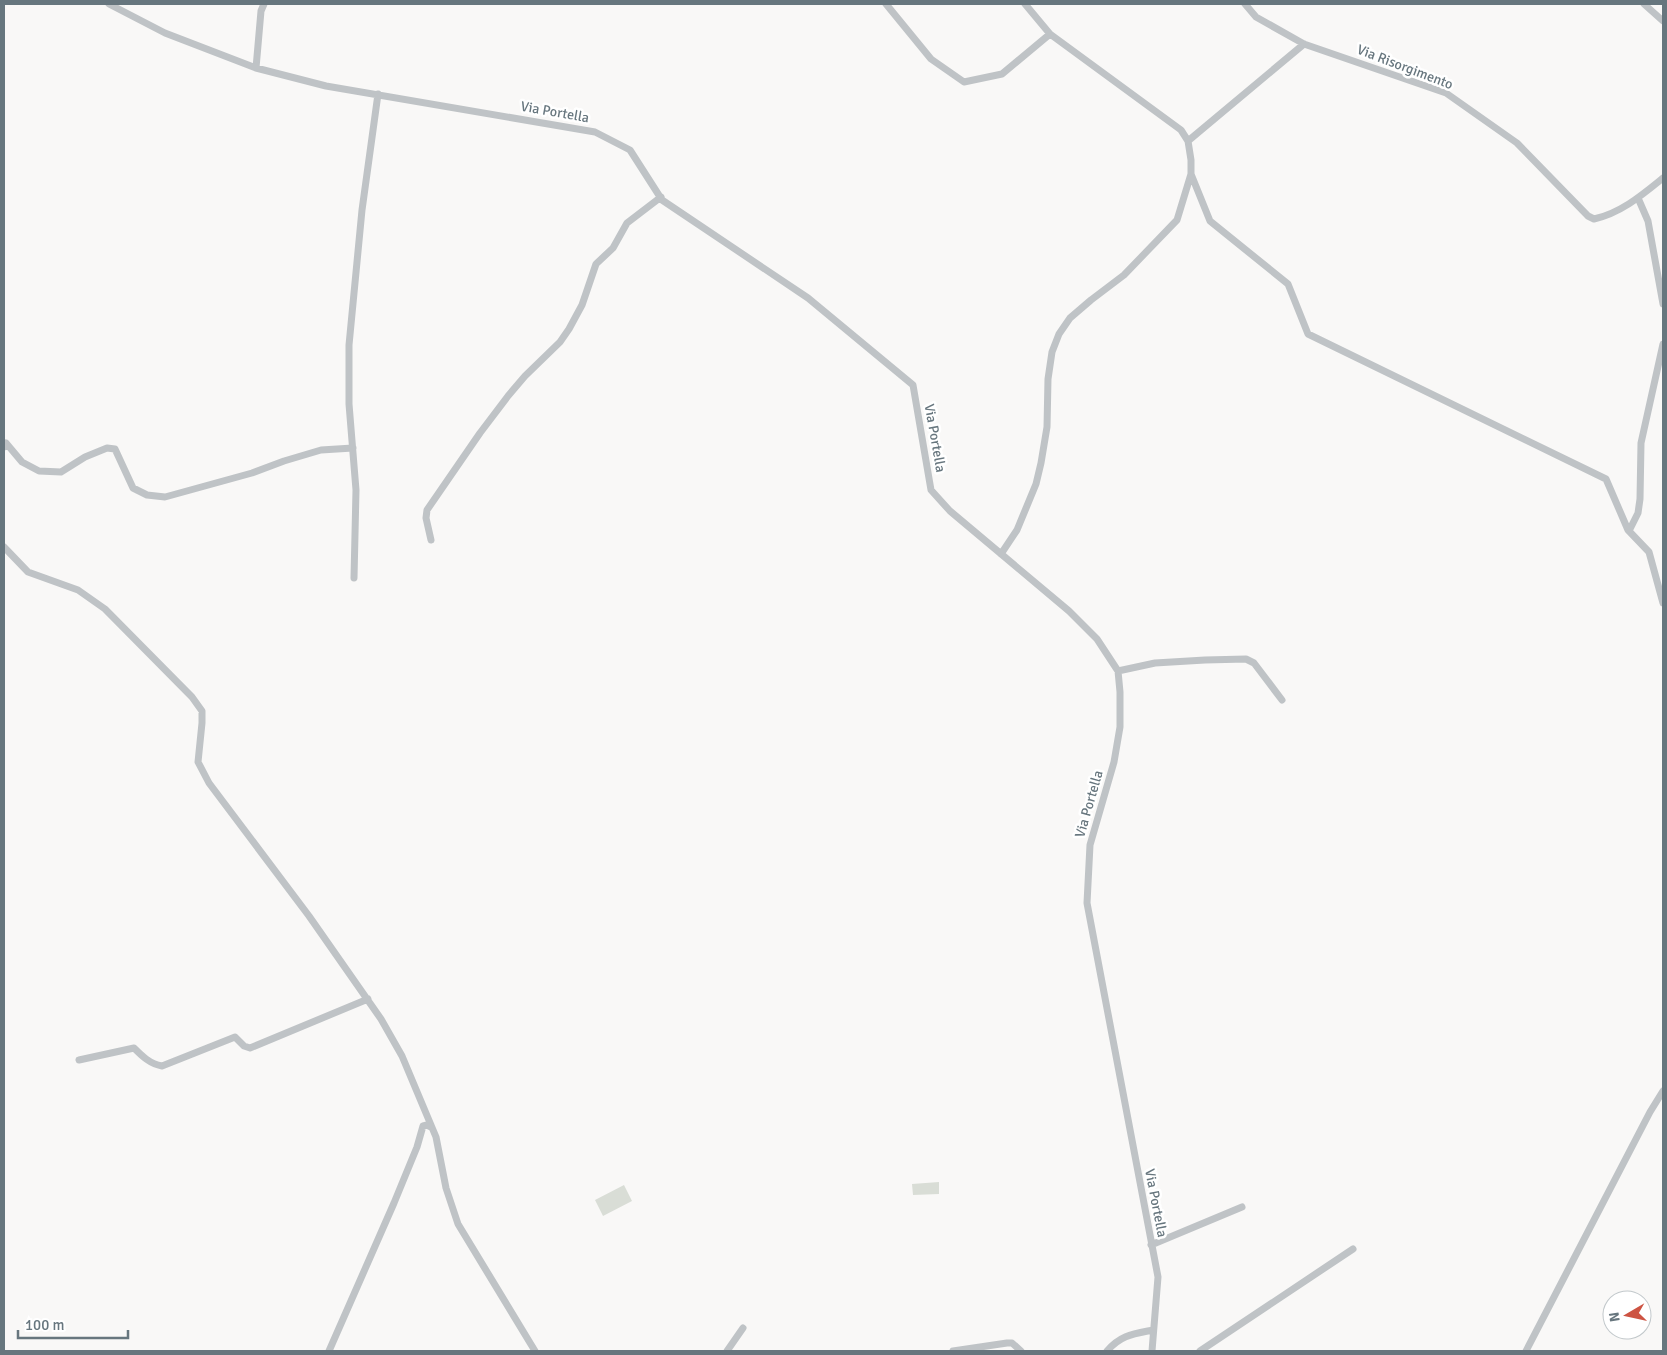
<svg xmlns="http://www.w3.org/2000/svg" width="1667" height="1355" font-family="Signika,sans-serif">
<style>
.green{fill:#d9ddd6}
.lines{fill:none;stroke-linecap:round;stroke-linejoin:round}
.street{stroke:#bfc3c6;stroke-width:7}
.labels{text-anchor:middle;dominant-baseline:central;stroke-width:5;stroke-linejoin:round;paint-order:stroke}
.street-label{font-size:14px;fill:#67767e;stroke:#fff}
</style>
<rect width="100%" height="100%" fill="#f9f8f7"/>
<path class="green" d="M939,1182V1194L913,1195L912,1184Z
M624,1185L632,1201L603,1216L595,1200Z"/>
<g class="lines">
<path class="street" d="M109,4L165,33L256,68L326,86L595,132L630,150L662,200L808,298L913,385L931,490L950,511L1069,611L1097,639L1118,671L1120,692V727L1114,762L1090,845L1087,903L1158,1277L1152,1351
M886,4L931,59L964,82L1002,74L1050,34
M1245,4L1256,17L1304,44L1446,93L1517,143L1588,216L1594,219C1621,213 1642,195 1663,178
M1644,4L1663,21
M256,68L261,11L264,4
M1188,141L1304,44
M1191,174L1210,221L1288,284L1308,334L1606,479L1628,530L1649,552L1663,603
M1638,198L1648,221L1663,304
M4,447L6,443L22,462L39,471L61,472L85,457L107,448L115,449L133,488L147,495L165,497L252,473L284,461L321,450L353,448
M1629,531L1638,513L1640,499L1641,443L1663,344
M431,540L426,518L427,510L480,433L508,396L525,376L560,342L569,329L582,305L596,264L613,248L627,223L661,197
M4,547L28,572L78,590L105,609L192,697L202,711V723L198,762L209,783L309,916L381,1019L402,1056L436,1137L446,1188L458,1224L535,1351
M1001,554L1017,530L1036,484L1041,463L1047,427L1048,379L1052,352L1059,334L1070,318L1091,300L1124,275L1177,220L1191,174V160L1188,141L1181,130L1050,34L1025,4
M354,578L356,490L349,404V345L362,210L378,94
M1118,671L1155,663L1205,660L1246,659L1254,663L1282,700
M79,1060L134,1048C142,1056 150,1064 162,1066L235,1037L244,1046L250,1048L368,999
M1151,1245L1242,1207
M329,1351L394,1203L417,1147L423,1126L427,1125L431,1127
M727,1351L743,1328
M953,1351L1007,1343H1012L1021,1351
M1107,1351C1121,1335 1133,1334 1153,1330
M1200,1351L1353,1249
M1526,1351L1650,1112L1663,1091"/>
</g>
<g class="labels">
<g class="street-label">
<text transform="translate(1405 67) rotate(21)">Via Risorgimento</text>
<text transform="translate(555 112) rotate(10)">Via Portella</text>
<text transform="translate(935 438) rotate(80)">Via Portella</text>
<text transform="translate(1089 804) rotate(-74)">Via Portella</text>
<text transform="translate(1156 1203) rotate(79)">Via Portella</text>
</g>
</g>
<rect width="1667" height="1355" fill="none" stroke="#67767e" stroke-width="10"/>
<g transform="translate(1627 1315) rotate(261)"><circle r="24" fill="#ffffff" stroke="#c2c8cb"/>
<path d="M0-4L9 19L0 12L-9 19Z" fill="#cd5342"/>
<text y="-8" font-size="14" font-weight="bold" text-anchor="middle" fill="#67767e">N</text>
</g>
<path d="M18 1330v8h110v-8" fill="none" stroke="#67767e" stroke-width="2.5"/>
<text x="25" y="1330" font-size="15" fill="#67767e" stroke="#ffffff" stroke-width="4" paint-order="stroke">100 m</text>
</svg>
